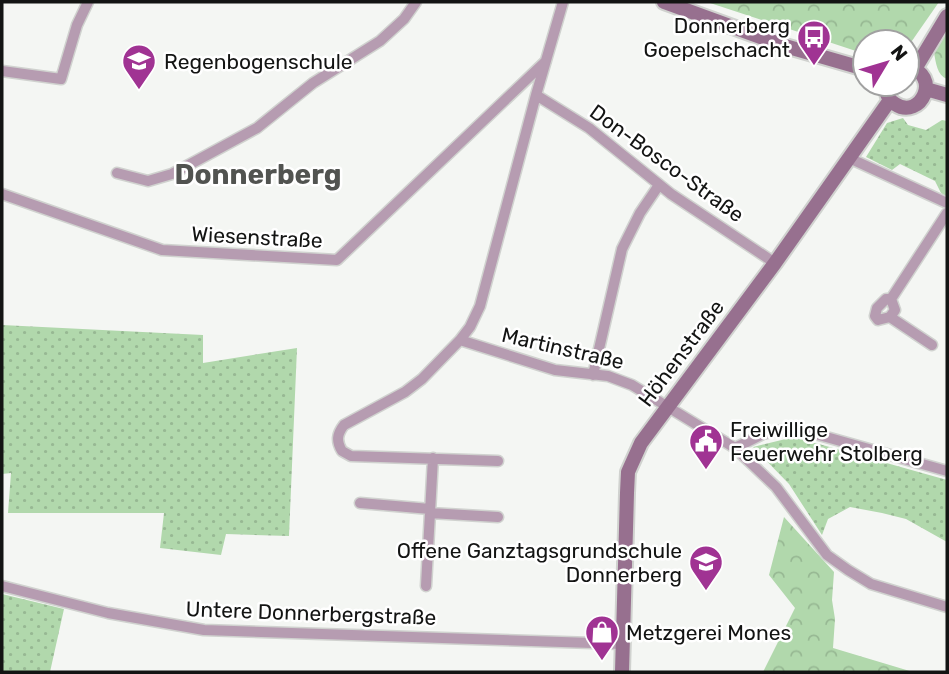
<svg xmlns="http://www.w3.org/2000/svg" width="949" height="674" font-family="Rubik,sans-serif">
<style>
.grass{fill:url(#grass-dots)}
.forest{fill:url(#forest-crowns)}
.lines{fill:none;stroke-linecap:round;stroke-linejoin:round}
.street-casing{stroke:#d0d2cf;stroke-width:13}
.secondary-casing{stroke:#d0d2cf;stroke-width:18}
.street{stroke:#b69cb1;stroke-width:10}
.secondary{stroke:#97708f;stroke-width:14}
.labels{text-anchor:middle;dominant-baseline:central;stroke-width:5;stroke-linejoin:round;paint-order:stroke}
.poi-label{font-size:21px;fill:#131413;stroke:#fff;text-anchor:start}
.street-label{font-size:21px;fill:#131413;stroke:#fff}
.district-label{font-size:28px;font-weight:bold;fill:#515350;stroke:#fff}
</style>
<defs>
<pattern id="grass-dots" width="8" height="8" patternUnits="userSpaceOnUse" patternTransform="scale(1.75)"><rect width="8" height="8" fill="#b1d8ac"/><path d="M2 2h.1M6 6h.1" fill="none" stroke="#97b893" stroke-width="1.8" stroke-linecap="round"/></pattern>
<pattern id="forest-crowns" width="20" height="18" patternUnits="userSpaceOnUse" patternTransform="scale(1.75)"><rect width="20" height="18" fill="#b1d8ac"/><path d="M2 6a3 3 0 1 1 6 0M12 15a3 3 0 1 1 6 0" fill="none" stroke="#97b893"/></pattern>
</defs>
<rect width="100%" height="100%" fill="#f4f6f3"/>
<path class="grass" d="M903,118L908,125L926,130L942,120L947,121V197L941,193L935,181L900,164L892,170L866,157L887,123Z
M2,325L203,335V363L297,348L289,536L226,534L221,555L160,548L164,513H8L11,473L2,474Z
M794,437L947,480V542L906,519L882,513L850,507L828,519L822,535L789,484L753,447Z
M2,594L64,609L50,672H2Z"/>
<path class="forest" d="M707,2H939L907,48V42H865V54Z
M947,32V79C937,75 936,63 934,53Z
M784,517L834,572L832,600L835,619L833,648L913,672H763L795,608L769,575Z"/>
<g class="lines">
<g class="street-casing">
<path id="street" d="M2,71L61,79L77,25L88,2
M536,95L589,128L671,194L775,263
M849,158L947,203
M117,173L148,181L172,174L257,128L313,83L380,41L404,19L416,2
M2,194L162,250L337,260L546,61
M891,299L895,310L890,317L878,320L875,316L877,308L886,299H891L947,213
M890,317L932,345
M460,340L470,327L480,306L536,95L563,2
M593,375L622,249L640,213L659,185
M735,448L763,434L786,429L812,433L947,471
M498,461L351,456L342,451C336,441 337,434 344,425L405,392L422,379L460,340L555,370L608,376L632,385L735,448L776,487L827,555L848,570L871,584L947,607
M360,503L430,509
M430,513L498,517
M2,586L108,613L204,630L623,644
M426,586L433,458"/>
</g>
<g class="secondary-casing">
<path id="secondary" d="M664,2L785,46L865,69
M915,69L947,16
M886,84C886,92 887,99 895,104C921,121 943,74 907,67
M926,89L947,95
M622,672L627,493L628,472L641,443L775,263L890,100"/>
</g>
<use href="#street" class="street"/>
<use href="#secondary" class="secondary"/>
</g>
<defs>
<g id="bus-pin" transform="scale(1.75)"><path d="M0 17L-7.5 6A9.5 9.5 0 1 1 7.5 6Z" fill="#a03393" stroke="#fff"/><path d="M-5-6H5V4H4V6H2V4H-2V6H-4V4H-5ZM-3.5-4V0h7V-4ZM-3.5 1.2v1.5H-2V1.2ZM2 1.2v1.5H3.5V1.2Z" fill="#fff"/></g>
<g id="school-pin" transform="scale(1.75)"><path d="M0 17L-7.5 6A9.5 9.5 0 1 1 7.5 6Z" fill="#a03393" stroke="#fff"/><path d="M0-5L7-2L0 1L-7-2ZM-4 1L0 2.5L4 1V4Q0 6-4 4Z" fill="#fff"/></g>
<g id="civic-pin" transform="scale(1.75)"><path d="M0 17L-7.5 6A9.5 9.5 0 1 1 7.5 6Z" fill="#a03393" stroke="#fff"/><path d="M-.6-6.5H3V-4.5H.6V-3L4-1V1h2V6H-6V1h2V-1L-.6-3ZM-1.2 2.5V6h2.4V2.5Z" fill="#fff"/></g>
<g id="shop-pin" transform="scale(1.75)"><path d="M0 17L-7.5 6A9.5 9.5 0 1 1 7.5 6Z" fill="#a03393" stroke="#fff"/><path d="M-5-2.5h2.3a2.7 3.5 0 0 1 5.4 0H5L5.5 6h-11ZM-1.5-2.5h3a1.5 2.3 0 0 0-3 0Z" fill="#fff"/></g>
</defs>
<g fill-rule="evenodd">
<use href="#bus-pin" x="814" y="37"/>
<use href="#school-pin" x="139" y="61"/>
<use href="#civic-pin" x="706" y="441"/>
<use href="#school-pin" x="706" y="562"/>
<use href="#shop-pin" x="602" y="632"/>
</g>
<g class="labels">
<g class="poi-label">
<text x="790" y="25" text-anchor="end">Donnerberg<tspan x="790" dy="24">Goepelschacht</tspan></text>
<text x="164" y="61">Regenbogenschule</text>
<text x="730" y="429">Freiwillige<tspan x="730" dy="24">Feuerwehr Stolberg</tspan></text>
<text x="682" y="550" text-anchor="end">Offene Ganztagsgrundschule<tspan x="682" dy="24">Donnerberg</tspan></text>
<text x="626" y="632">Metzgerei Mones</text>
</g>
<g class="street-label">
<text transform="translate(667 163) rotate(36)">Don-Bosco-Straße</text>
<text transform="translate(257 237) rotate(3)">Wiesenstraße</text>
<text transform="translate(563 348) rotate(13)">Martinstraße</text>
<text transform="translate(681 353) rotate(-53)">Höhenstraße</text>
<text transform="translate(311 613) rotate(2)">Untere Donnerbergstraße</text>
</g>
<g class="district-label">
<text x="258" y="174">Donnerberg</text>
</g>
</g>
<rect width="949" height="674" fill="none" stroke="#131413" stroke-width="7"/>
<g transform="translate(886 63) rotate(52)"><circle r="33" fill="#ffffff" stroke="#a1a1a1" stroke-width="2"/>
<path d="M0-5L12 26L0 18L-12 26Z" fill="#a03393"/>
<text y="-10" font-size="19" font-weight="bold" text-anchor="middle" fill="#131413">N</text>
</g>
</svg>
